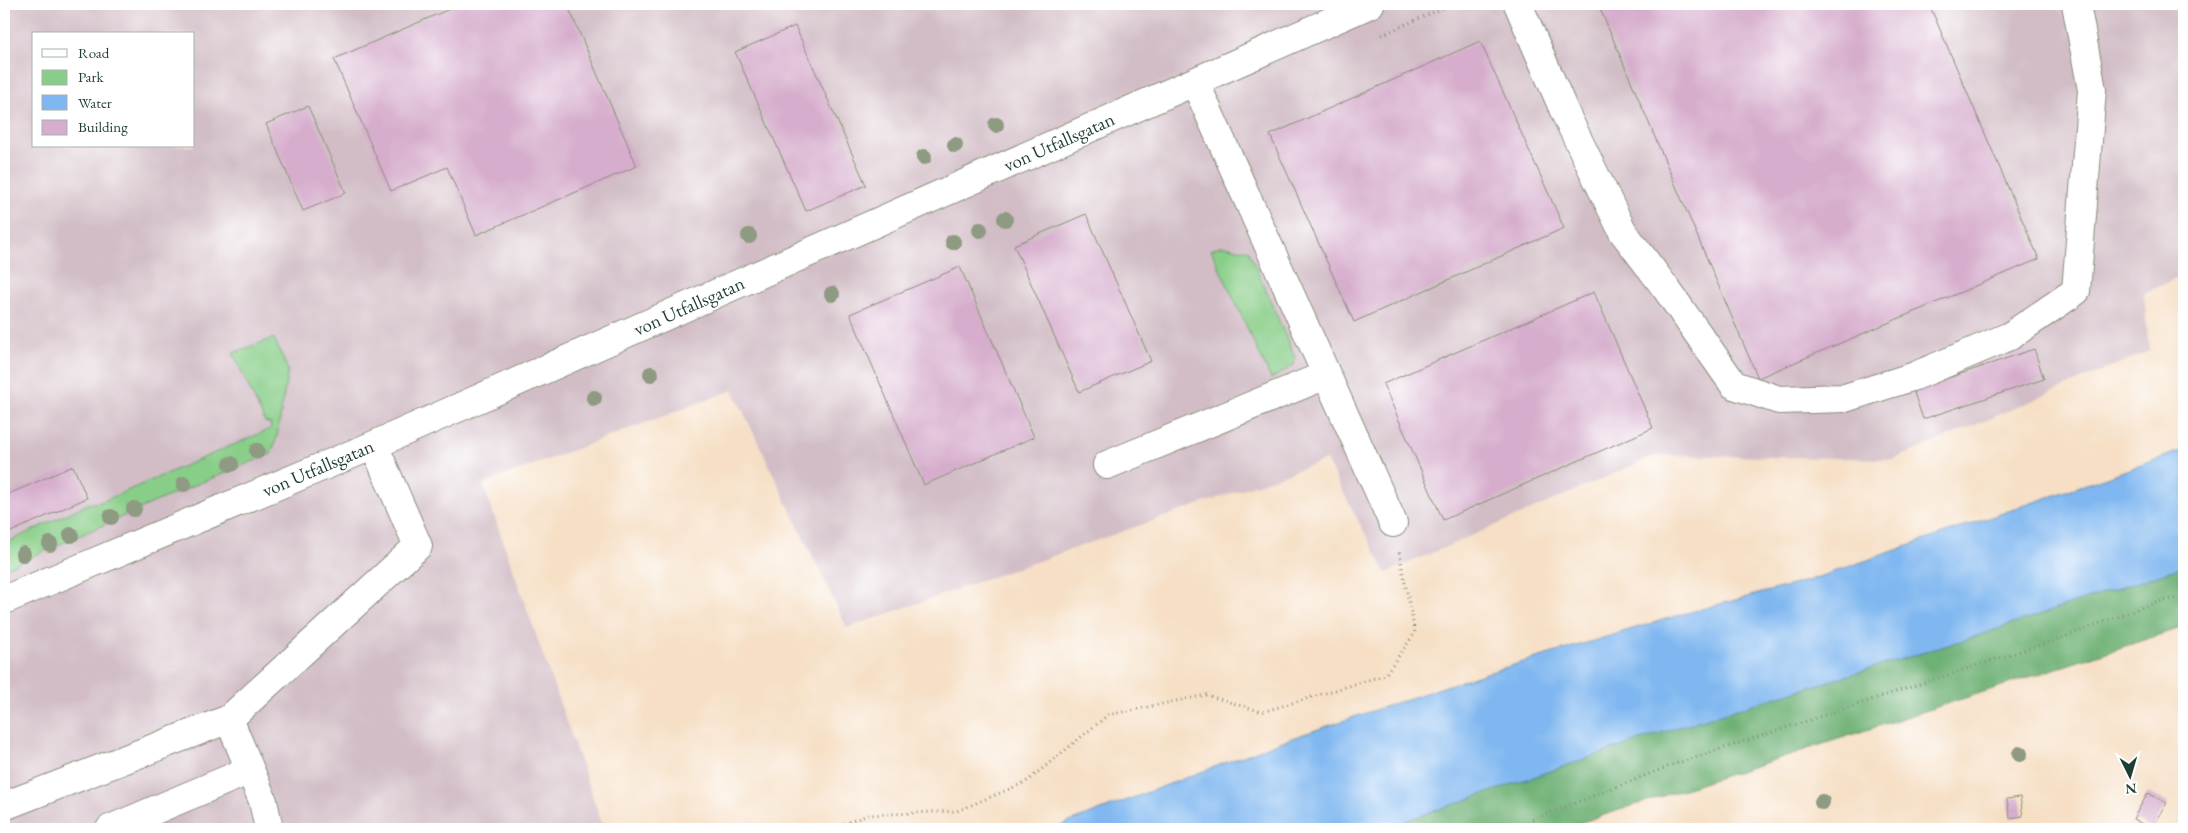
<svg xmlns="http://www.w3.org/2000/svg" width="2188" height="833" font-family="'EB Garamond',serif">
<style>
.industrial{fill:#d2bdc6;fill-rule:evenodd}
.green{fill:#88ce88;stroke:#54865e}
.forest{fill:#6eb174;stroke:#467754}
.water{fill:#80b7f0;stroke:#507a92}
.building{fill:#d6adcc}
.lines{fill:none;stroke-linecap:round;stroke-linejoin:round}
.minor-casing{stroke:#8a8e7c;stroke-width:30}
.path{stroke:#8a8e7c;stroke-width:3;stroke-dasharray:1 4;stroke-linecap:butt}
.minor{stroke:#fff;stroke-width:28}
.tree{fill:#8e9a81}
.labels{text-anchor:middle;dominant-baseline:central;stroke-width:4;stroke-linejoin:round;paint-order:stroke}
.street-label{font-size:19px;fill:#1f3d34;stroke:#fff}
</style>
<rect width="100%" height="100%" fill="#fff"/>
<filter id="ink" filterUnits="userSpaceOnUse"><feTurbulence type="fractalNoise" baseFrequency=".02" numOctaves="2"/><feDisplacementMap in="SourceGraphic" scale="10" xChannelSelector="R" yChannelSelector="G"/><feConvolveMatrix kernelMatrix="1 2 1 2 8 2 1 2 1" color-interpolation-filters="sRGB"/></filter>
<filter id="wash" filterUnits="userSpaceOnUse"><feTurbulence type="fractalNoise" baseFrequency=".0096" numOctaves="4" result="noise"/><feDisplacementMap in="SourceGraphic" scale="20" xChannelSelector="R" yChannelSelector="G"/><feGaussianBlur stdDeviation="1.12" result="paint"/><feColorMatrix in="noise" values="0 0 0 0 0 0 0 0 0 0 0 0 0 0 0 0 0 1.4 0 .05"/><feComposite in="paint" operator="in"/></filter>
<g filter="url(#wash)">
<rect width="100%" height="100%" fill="#f6dfc5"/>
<path class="industrial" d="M4,4H2184V275L2144,293L2149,351L1895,459L1657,455L1386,573L1326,460L847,628L733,390L483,484L604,829H4ZM34,34H194V146H34Z"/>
<path class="green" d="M1219,246C1229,245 1238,251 1248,249L1295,358L1294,365L1271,379L1211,250Z
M274,338L288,370L277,437L271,454L178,492L4,569V544L88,504L101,502L270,429L271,424L265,422L233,353Z"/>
<path class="forest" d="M2184,566V627L1561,829H1382L1681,726L1971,638Z"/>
<path class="water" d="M2184,450V566L1971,638L1681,726L1382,829H1051L1280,742L1467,679L1679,615L1807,581Z"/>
<g id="blocks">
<path class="building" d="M461,4H567L637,166L476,235L447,167L391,191L334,59Z
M1598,4H1929L2039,259L1758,378Z
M795,26L866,185L806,211L735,52Z
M1480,41L1564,228L1354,322L1270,135Z
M308,106L346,193L303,211L266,124Z
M1086,214L1151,361L1079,392L1014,245Z
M960,267L1034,437L924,485L850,314Z
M1594,292L1653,428L1443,520L1383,384Z
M2034,349L2044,379L1923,419L1913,390Z
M73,466L87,498L4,535V496Z
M2148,793L2167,803L2152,829L2133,819Z
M2020,797L2023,816L2010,818L2007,799Z"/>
</g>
</g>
<g filter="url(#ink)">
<use href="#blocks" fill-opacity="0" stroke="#8a8e7c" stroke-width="1"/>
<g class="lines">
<g class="minor-casing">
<path id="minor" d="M1518,4L1565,113L1623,232L1665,287L1734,385L1779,400L1845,398L1915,376L2010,336L2076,291L2092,90L2076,4
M1195,82L1393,523
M1107,465L1326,375
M4,600L374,445L1370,4
M4,806L229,719
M110,829L250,770
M269,829L263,801L229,719L418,546L374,445"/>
</g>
<path class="path" d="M1382,35L1452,4
M830,829L868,815L957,811L1026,782L1108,715L1206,695L1262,712L1385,675L1415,633L1399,552
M1509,829L1672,765L2064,637L2156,602L2184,597"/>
<use href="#minor" class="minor"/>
</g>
<g class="tree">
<circle cx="996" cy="125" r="8"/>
<circle cx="955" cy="145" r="8"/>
<circle cx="924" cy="157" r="8"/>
<circle cx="1005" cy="219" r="8"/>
<circle cx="980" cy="230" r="8"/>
<circle cx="749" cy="236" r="8"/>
<circle cx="953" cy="242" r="8"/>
<circle cx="832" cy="294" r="8"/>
<circle cx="651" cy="374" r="8"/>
<circle cx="594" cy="398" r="8"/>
<circle cx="257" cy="451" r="8"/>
<circle cx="231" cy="464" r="8"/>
<circle cx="184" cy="484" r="8"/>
<circle cx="134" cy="509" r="8"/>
<circle cx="111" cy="517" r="8"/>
<circle cx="71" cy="535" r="8"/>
<circle cx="50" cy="544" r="8"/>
<circle cx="23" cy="554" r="8"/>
<circle cx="2020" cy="754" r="8"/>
<circle cx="1822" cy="802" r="8"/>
</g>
</g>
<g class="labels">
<g class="street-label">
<text transform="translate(1059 142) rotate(-24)">von Utfallsgatan</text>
<text transform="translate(689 306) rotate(-24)">von Utfallsgatan</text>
<text transform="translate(318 468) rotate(-23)">von Utfallsgatan</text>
</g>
</g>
<rect width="2188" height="833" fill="none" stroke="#fff" stroke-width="20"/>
<rect x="32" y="32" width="162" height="115" fill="#ffffff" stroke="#a5b1ae"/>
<rect x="42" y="49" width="25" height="8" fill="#ffffff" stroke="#a5b1ae"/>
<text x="78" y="58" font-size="15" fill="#1f3d34">Road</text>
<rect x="42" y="70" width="25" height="15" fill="#88ce88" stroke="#a5b1ae"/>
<text x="78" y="82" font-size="15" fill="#1f3d34">Park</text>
<rect x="42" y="95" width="25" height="15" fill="#80b7f0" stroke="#a5b1ae"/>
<text x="78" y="108" font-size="15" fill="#1f3d34">Water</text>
<rect x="42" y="120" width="25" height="15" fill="#d6adcc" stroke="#a5b1ae"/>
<text x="78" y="132" font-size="15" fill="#1f3d34">Building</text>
<g transform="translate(2130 776) rotate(175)" stroke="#ffffff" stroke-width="4" paint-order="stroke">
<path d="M0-4L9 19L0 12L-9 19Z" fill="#1f3d34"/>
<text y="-8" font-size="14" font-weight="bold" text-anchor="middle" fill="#1f3d34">N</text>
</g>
</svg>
